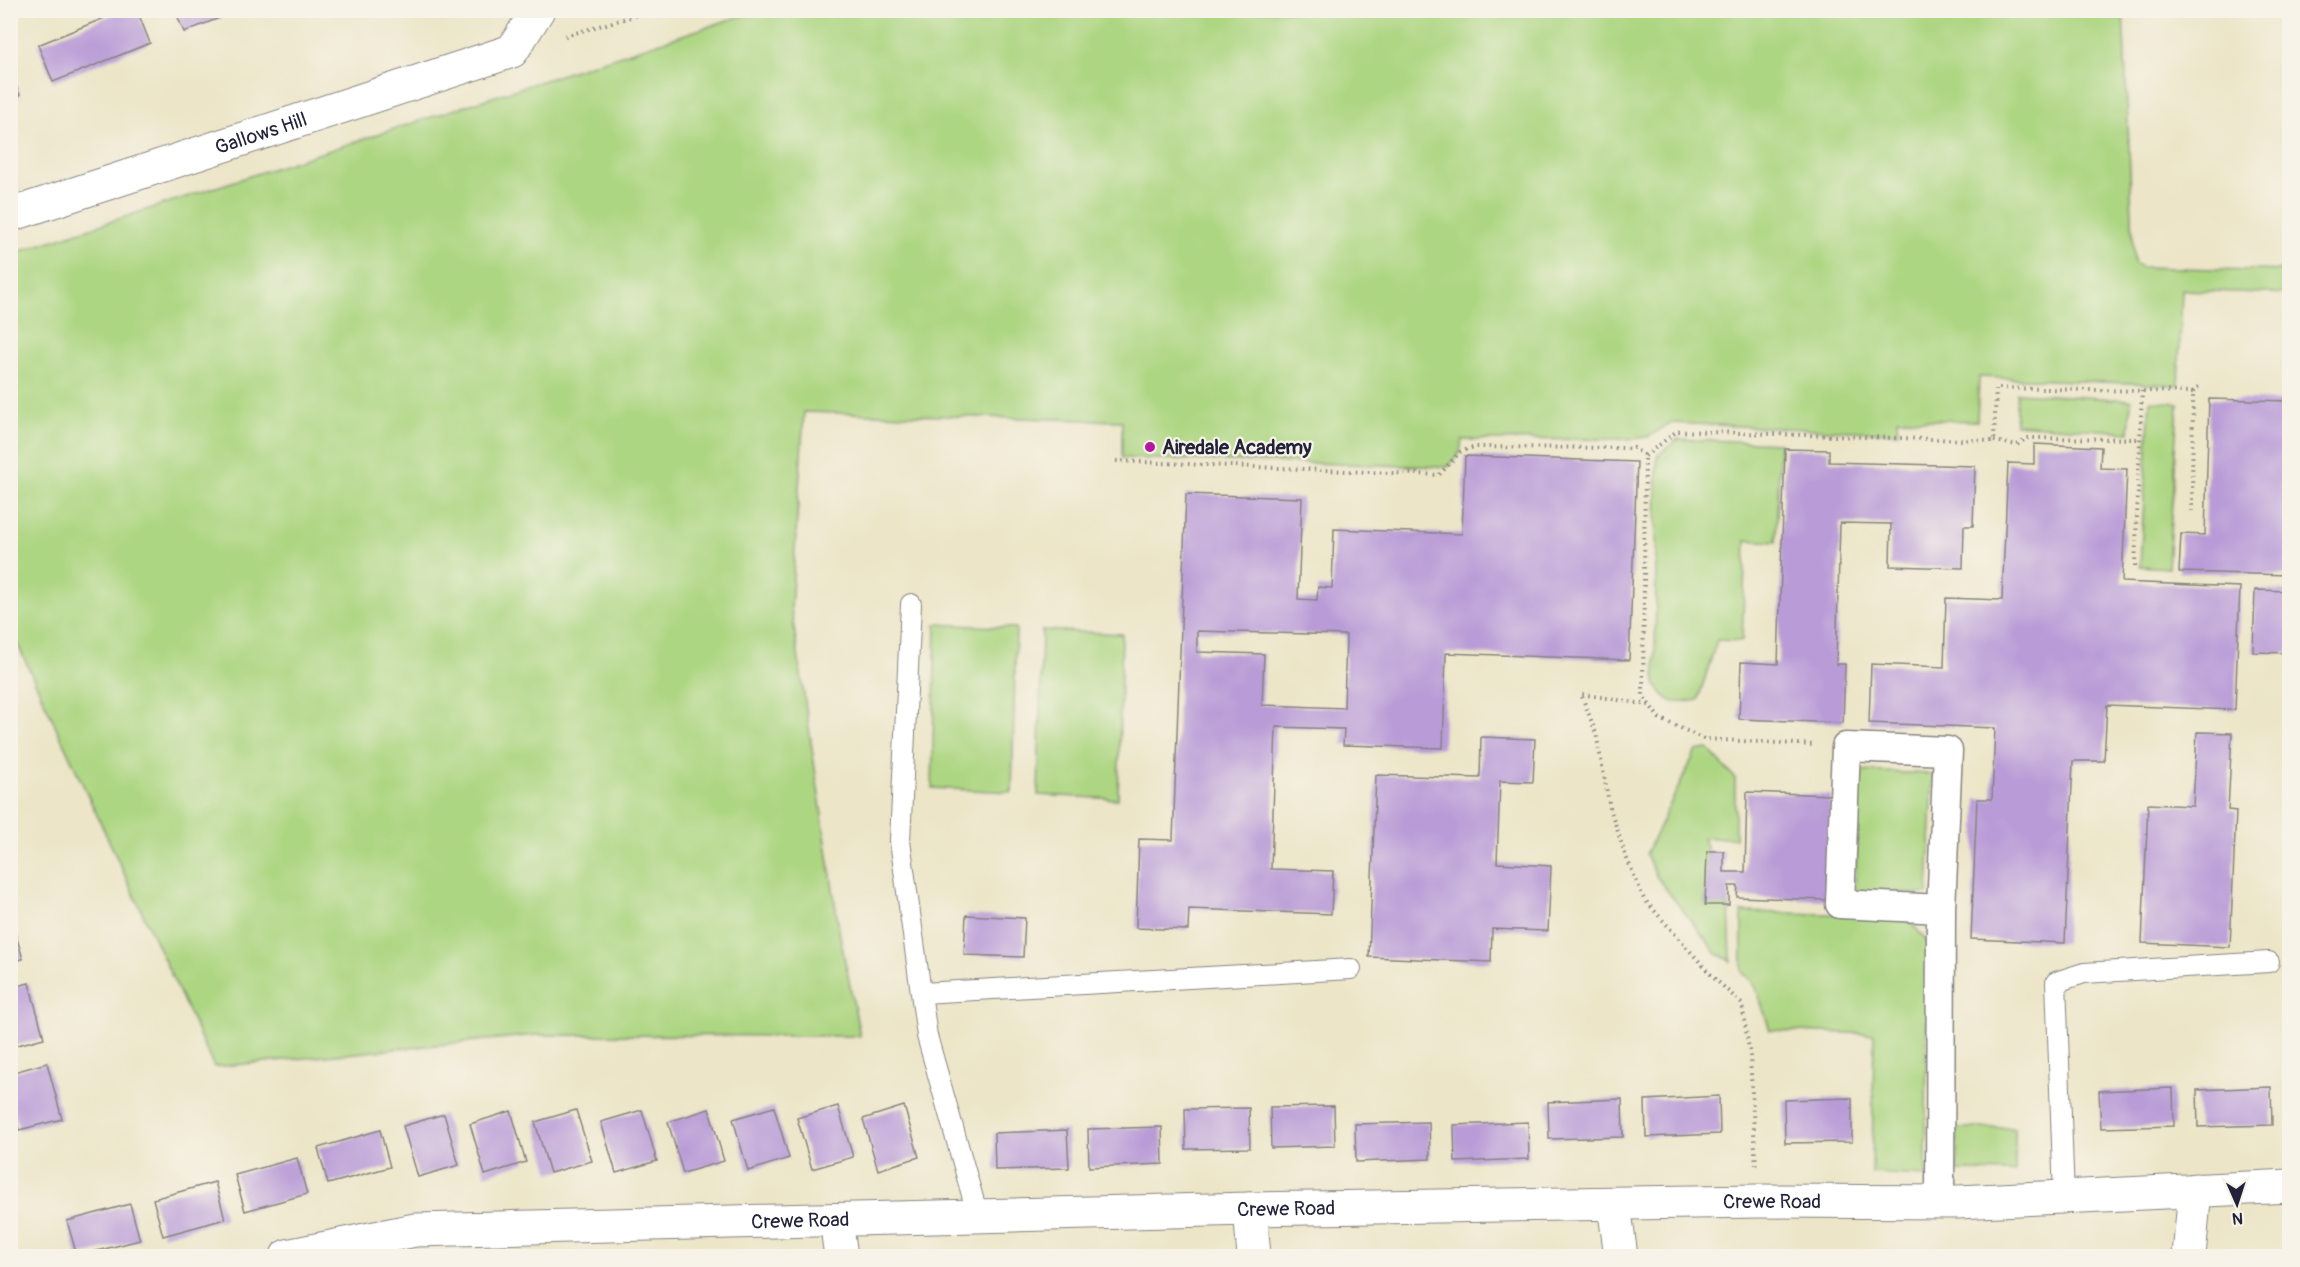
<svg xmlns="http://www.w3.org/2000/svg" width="2300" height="1267" font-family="Pangolin,sans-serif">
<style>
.green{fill:#add682;stroke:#687c5e;stroke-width:1.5}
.building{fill:#b99cd7;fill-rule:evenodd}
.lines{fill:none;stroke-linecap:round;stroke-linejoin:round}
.service-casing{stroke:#878481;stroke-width:22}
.pedestrian-casing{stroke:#878481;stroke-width:31}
.minor-casing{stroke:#878481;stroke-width:35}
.path{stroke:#878481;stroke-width:4;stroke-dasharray:1.5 4.5;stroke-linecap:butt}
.service{stroke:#fff;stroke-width:20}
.pedestrian{stroke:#fff;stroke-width:28}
.minor{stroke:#fff;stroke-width:33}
.poi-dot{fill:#b5179e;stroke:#f7f3e8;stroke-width:2}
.labels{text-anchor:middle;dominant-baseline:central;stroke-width:4.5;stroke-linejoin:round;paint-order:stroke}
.street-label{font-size:20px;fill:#22223b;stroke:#f7f3e8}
.poi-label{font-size:20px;font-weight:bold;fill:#22223b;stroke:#f7f3e8;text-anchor:start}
</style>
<rect width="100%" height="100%" fill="#f7f3e8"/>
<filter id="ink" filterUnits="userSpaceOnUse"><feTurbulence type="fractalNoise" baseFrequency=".0167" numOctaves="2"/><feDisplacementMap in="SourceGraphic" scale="12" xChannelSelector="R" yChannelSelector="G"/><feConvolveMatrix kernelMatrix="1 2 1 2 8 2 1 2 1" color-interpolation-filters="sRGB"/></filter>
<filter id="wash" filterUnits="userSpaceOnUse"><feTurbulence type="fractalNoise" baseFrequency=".008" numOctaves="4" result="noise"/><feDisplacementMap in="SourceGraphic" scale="24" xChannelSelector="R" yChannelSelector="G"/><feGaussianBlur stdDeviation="1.35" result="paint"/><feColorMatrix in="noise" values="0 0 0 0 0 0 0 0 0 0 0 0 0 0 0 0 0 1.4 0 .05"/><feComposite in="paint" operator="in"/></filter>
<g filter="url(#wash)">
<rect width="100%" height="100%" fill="#ece5c7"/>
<path class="green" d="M2123,11L2134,262L2141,267L2289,271V294L2182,290L2178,385L1979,377L1977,421L1898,419V433L1670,423L1648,437L1629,439L1462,440L1460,452L1448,467L1122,458V421L804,412L791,608L840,936L860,1036L537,1035L214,1067L11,630V254L756,11Z
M2017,393L2131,400L2129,432L2015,424Z
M2150,401L2178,403L2168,568L2140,566Z
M1678,439L1780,443L1776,542L1746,540L1742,641L1717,640L1698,700C1674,704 1668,705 1655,684L1657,456Z
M936,624L1016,628L1012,792L932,788Z
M1042,630L1122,634L1118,799L1038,795Z
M1708,749L1735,778V838H1703L1707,851L1705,904L1729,905L1731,961L1717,954L1656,876L1646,854L1696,751Z
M1860,771L1933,774L1928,894L1855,892Z
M1742,912L1905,916L1927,941L1926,1176L1872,1173L1874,1034L1770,1030L1755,985L1742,972Z
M1957,1128H2015V1172L1957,1171Z"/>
<g id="blocks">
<path class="building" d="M124,10H137L150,43L53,82L38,45Z
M175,10H237V11L184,32Z
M10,72L20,95L10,99Z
M2209,399L2290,401V575L2179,572L2181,534L2205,535Z
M2034,444L2101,447L2100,468L2127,469L2122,582L2240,587L2235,710L2107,705L2104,761H2073L2065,943L1971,939L1977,799H1992L1995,728L1869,723L1871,664L1944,667L1946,598L2002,600L2008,463L2034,464Z
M1785,449L1829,450V462L1975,466L1973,526H1964L1963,568L1890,566L1891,524L1840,523L1836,664H1845L1843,723L1739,719L1741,662L1778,664Z
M1465,456L1637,462L1629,660L1446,653L1443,748L1343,745L1344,729L1276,727L1271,869L1333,871L1331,914L1189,909L1188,930L1136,928L1139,839L1173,840L1186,494L1302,498L1298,599L1317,600L1318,587L1332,588L1334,529L1462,534ZM1197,631L1346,635L1344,708L1262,705L1264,654L1197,652Z
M2255,590L2290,591V653L2253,652Z
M2197,732L2232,733L2228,810L2236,811L2230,947L2142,943L2148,804L2193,806Z
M1481,737L1535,739L1533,782L1500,781L1497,863L1551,866L1548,931L1492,929L1491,962L1369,957L1376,775L1480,778Z
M1747,792L1831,795L1828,900L1737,897L1738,886H1729V905H1705L1707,851H1724V872H1745Z
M10,915L23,959L10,962Z
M966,915L1025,918L1023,957L964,955Z
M29,983L44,1038L10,1047V988Z
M47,1063L62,1119L19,1130L10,1096V1073Z
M2271,1087L2272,1125L2198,1127L2197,1090Z
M2173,1088L2174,1126L2101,1128L2099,1091Z
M1719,1096L1720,1134L1646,1137L1645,1100Z
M1852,1098V1142L1785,1143L1784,1100Z
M1622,1099L1623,1137L1549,1139L1548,1102Z
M838,1106L853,1157L812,1169L797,1118Z
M904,1106L919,1157L878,1170L863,1119Z
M1334,1106L1335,1146L1271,1148L1270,1107Z
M774,1107L789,1158L748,1171L733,1119Z
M1249,1108L1250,1148L1186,1149L1185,1109Z
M709,1109L724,1161L683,1173L668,1122Z
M576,1110L592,1161L550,1173L535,1122Z
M642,1110L657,1161L616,1173L601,1122Z
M511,1111L526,1162L485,1175L470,1124Z
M444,1114L459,1165L418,1177L403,1126Z
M1429,1122L1430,1159L1356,1162L1355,1124Z
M1528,1122L1529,1159L1455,1162L1454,1125Z
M1162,1127L1163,1164L1089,1167L1088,1129Z
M380,1130L390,1167L328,1184L318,1148Z
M1067,1130L1069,1168L995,1170L994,1133Z
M297,1158L307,1194L245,1211L235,1175Z
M215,1182L225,1219L163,1236L153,1199Z
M130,1204L140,1240L77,1256L67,1221Z"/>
</g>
</g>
<g filter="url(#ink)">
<use href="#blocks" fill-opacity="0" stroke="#878481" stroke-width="1.5"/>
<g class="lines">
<g class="service-casing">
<path id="service" d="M911,604L900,841L927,1036L978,1216
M922,993L1351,969
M2064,1197L2056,982L2084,973L2269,962"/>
</g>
<g class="pedestrian-casing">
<path id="pedestrian" d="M1940,1201L1941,909L1948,751L1846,747L1840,904L1941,909"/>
</g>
<g class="minor-casing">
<g id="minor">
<path id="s1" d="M10,215L512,51L538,10"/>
<path d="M1614,1205L1621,1256"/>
<path d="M1250,1209L1254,1256"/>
<path d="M836,1220L841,1256"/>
<path id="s2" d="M287,1256L415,1230L1250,1209L1758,1201L1958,1202L2290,1186"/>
<path d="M2189,1256L2195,1190"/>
</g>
</g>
<path class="path" d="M565,36L654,10
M2193,392L2199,386
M1994,441L2017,445L2027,438L2140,439
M1645,456L1677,431L1994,441L1996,388L2193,392L2192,511
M1116,461L1439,475L1460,452L1474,447L1634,448L1645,456L1643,696L1659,718L1704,739L1816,745
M2135,566L2142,391
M1649,705L1581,694L1596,733L1610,808L1625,854L1644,899L1714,978L1742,1004L1750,1056L1756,1168"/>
<use href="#service" class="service"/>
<use href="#pedestrian" class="pedestrian"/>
<use href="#minor" class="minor"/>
</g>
</g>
<circle class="poi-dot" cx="1150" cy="447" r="6"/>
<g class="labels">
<g class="street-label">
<text stroke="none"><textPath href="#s1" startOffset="264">Gallows Hill</textPath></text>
<text stroke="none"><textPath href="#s2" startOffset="1488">Crewe Road</textPath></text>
<text stroke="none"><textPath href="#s2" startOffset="1002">Crewe Road</textPath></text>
<text stroke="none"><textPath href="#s2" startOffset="516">Crewe Road</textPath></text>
</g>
<g class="poi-label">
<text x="1162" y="447">Airedale Academy</text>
</g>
</g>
<rect width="2300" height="1267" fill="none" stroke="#f7f3e8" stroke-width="36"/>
<g transform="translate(2237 1204) rotate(177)" stroke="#f7f3e8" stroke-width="4.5" paint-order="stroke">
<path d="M0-4.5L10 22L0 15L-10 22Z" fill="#22223b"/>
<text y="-9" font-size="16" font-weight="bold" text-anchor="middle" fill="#22223b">N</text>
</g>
</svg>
